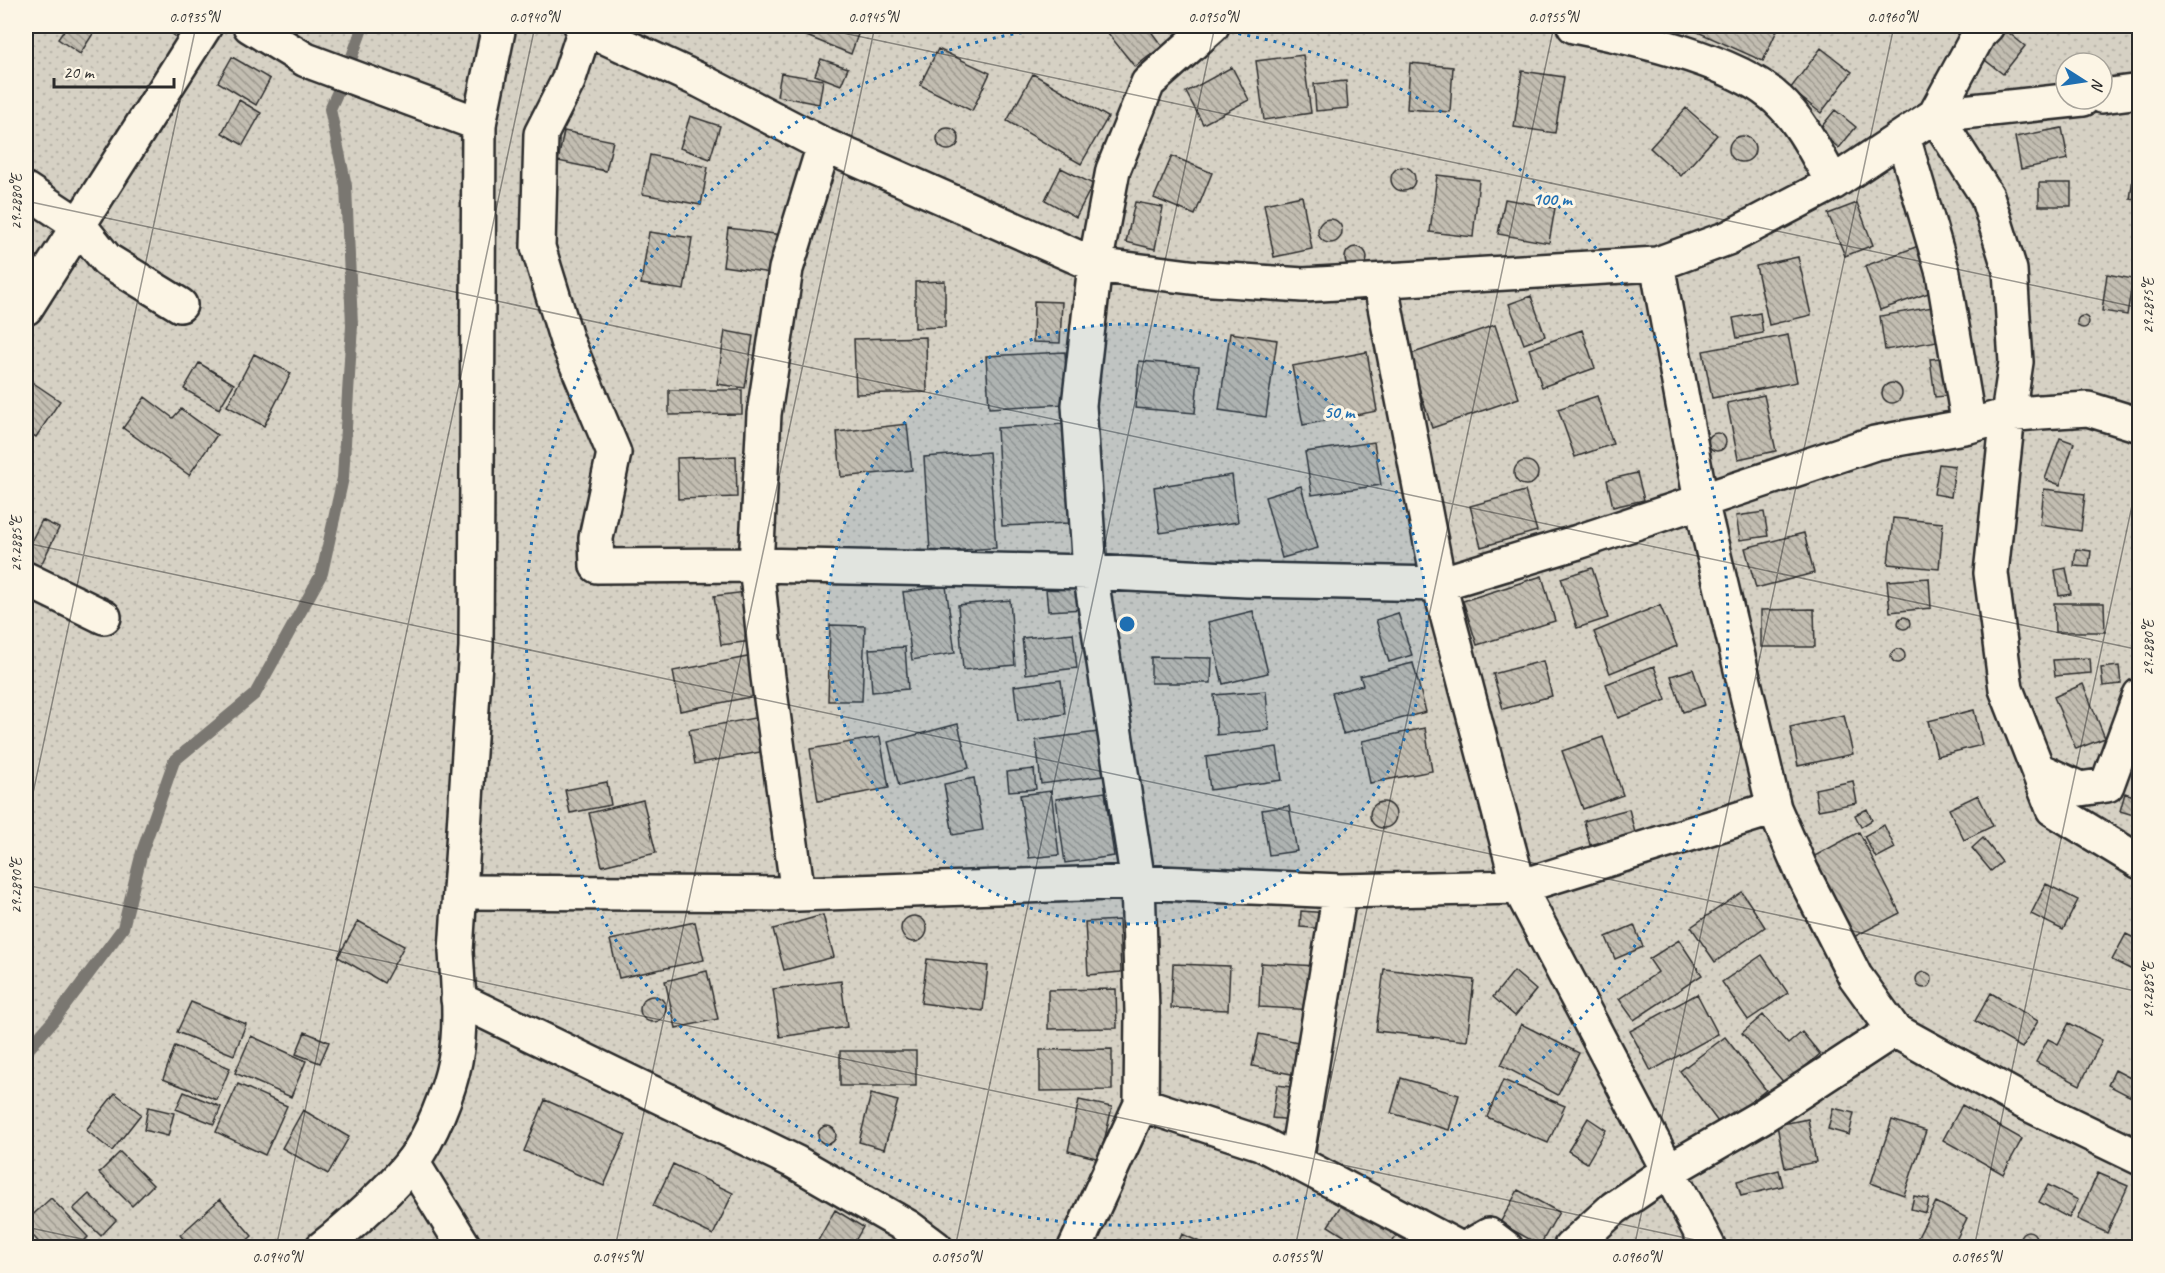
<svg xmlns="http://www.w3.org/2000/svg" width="2165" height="1273" font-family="Caveat,sans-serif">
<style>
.park{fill:url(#park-dots);stroke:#807e78;stroke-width:1.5;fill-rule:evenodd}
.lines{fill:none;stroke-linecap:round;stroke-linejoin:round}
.stream{stroke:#7a7771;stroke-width:12}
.building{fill:url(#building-back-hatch);stroke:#2b2b2b;stroke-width:1.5}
.minor-casing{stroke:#2b2b2b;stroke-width:38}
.highway-casing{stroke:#2b2b2b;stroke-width:38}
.minor{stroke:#fcf5e5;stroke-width:33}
.highway{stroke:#fcf5e5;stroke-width:33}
.ticks{fill:none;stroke:#2b2b2b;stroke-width:1.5;stroke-opacity:0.45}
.ring{fill:none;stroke:#1f6fb2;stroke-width:3;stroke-dasharray:3 6}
.centre{fill:#1f6fb2;stroke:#fcf5e5;stroke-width:3}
.ring-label{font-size:18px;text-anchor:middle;font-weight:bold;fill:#1f6fb2;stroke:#fcf5e5;stroke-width:6;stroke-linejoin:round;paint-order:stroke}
.neatline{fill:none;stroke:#2b2b2b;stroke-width:2}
.ticks-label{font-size:15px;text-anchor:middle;fill:#2b2b2b}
</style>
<defs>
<pattern id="park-dots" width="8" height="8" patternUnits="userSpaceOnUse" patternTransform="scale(1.5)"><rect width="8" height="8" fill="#d6d1c4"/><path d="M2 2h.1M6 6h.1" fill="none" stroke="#b8b4a9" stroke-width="1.8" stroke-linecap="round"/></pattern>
<pattern id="building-back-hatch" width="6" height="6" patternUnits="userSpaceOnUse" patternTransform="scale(1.5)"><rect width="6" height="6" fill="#c2bdb1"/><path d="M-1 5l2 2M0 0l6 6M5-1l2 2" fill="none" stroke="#9e9a90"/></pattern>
</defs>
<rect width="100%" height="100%" fill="#f4edde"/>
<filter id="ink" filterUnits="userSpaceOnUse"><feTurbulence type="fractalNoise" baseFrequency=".0167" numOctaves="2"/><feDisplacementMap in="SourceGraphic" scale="12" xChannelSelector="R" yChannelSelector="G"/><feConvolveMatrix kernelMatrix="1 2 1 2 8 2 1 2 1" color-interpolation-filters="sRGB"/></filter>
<g filter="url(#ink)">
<path class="park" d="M26,26H2139V1247H26ZM2066,63H2102V99H2066Z"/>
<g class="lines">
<path class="stream" d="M26,1052L58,1015L123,928L142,852L174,761L255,694L322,573L343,478L352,325L346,186L330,109L345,76L363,26"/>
</g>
<path class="building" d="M67,26H98L80,54L58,39Z
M169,26H187L183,36L176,37L170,32Z
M802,26H861L851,54L799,33Z
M1115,26H1147L1162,46L1135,67L1107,32Z
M1695,26H1779L1763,61L1693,30Z
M2003,28L2025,46L2003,74L1981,57Z
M1821,48L1852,72L1821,113L1790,89Z
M938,49L990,73L972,111L920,85Z
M1303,55L1311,113L1264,120L1256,61Z
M232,57L270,79L256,105L218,82Z
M821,59L848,68L841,85L815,75Z
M1410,63L1453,67L1450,112L1407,109Z
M1232,67L1249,100L1203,124L1186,92Z
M1522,71L1564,77L1555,133L1514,127Z
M781,73L823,80L819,104L777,96Z
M1033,74L1108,117L1081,164L1007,121Z
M1346,81L1348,108L1316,111L1314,84Z
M239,100L261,113L243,145L222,133Z
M1686,108L1717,135L1681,176L1650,148Z
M1835,110L1856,127L1839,148L1818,131Z
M690,116L720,126L710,159L680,148Z
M2139,127H2140V162L2132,161Z
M937 139a11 11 0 1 1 22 0a11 11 0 1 1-22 0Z
M2062,128L2068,159L2021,169L2015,137Z
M564,131L613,141L606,171L558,161Z
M1729 149a13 13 0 1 1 26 0a13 13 0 1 1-26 0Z
M650,155L708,167L701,205L642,194Z
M1172,156L1212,173L1195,215L1154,198Z
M1391 179a12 12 0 1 1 24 0a12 12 0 1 1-24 0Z
M1061,168L1093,184L1076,217L1045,200Z
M1437,175L1479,180L1473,237L1430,232Z
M2133,178H2140V200L2130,199Z
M2039,183H2071V206H2039Z
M1302,196L1312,249L1274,257L1264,204Z
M1505,199L1555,208L1549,243L1498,234Z
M1135,202L1163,207L1155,249L1126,242Z
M1857,203L1873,245L1845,256L1828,214Z
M1318 231a12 12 0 1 1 24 0a12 12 0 1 1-24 0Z
M728,228L783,235L778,274L723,266Z
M649,232L692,238L684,290L641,284Z
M1921,245L1937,290L1880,310L1865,266Z
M1345 258a11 11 0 1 1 22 0a11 11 0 1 1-22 0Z
M1798,257L1811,315L1769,325L1756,266Z
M2107,274L2133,279L2127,315L2102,311Z
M945,281V327L915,328V282Z
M1531,296L1545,336L1524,344L1509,304Z
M1034,301L1062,302L1060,343L1033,342Z
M1938,306L1944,340L1885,350L1880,316Z
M1760,313L1763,333L1737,338L1733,318Z
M2077 322a6 6 0 1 1 12 0a6 6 0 1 1-12 0Z
M1495,325L1519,398L1432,428L1408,355Z
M1582,330L1595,368L1542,387L1529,349Z
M725,331L753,336L745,388L717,384Z
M1230,333L1277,340L1266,417L1219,410Z
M1788,335L1797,382L1712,398L1703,351Z
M926,337L927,392L856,394L854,339Z
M1065,352L1068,404L989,408L986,356Z
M1367,352L1377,411L1303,425L1292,366Z
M254,354L291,373L264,426L227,406Z
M1952,357L1956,395L1935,397L1930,359Z
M1139,361L1199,366L1195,413L1135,408Z
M199,363L234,384L219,409L184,389Z
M26,378L60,401L36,437L26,431Z
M1882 393a10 10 0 1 1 20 0a10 10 0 1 1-20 0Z
M669,390H742V414L669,415Z
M1764,395L1776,451L1738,459L1727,403Z
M1597,396L1613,444L1575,457L1558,409Z
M145,397L173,418L181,409L217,435L189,475L123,428Z
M907,424L912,470L841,477L837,432Z
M1064,424L1069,523L1002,526L997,428Z
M1708 442a9 9 0 1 1 18 0a9 9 0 1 1-18 0Z
M2060,438L2074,443L2060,485L2045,479Z
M1374,442L1381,485L1312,495L1305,452Z
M989,452L996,548L930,552L924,457Z
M736,456L737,497L678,499L677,458Z
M1514 473a12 12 0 1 1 24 0a12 12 0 1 1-24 0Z
M1939,464L1955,466L1951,497L1934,494Z
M1637,473L1644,500L1613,507L1607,480Z
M1232,475L1238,522L1160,533L1154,487Z
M1301,486L1318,548L1282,558L1265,497Z
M2044,489L2085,494L2081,531L2040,525Z
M1525,491L1537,531L1481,547L1470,506Z
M1764,512L1768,536L1740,540L1736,516Z
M1893,518L1943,523L1939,569L1888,564Z
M42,520L59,528L39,569L26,563V552Z
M1804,533L1814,573L1756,588L1745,548Z
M2076,549L2091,551L2089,567L2074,566Z
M1592,568L1608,618L1577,628L1561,578Z
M2066,568L2071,594L2059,596L2055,570Z
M1542,576L1555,621L1477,645L1463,601Z
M1929,578L1931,608L1890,612L1887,581Z
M946,586L955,653L912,660L903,592Z
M1083,586L1085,609L1048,611L1046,589Z
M746,592L752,641L721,645L714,596Z
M1010,600L1015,665L963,670L958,605Z
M2054,603H2104L2105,632H2055Z
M1660,605L1677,646L1610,673L1594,632Z
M1814,609L1815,647H1761V610Z
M1253,611L1268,673L1223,684L1208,622Z
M1398,613L1412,655L1389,662L1376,620Z
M1898 623a6 6 0 1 1 12 0a6 6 0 1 1-12 0Z
M830,625L865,626L862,701H828Z
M1073,633L1077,668L1026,674L1022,638Z
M905,647L908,689L872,692L869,649Z
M1891 656a7 7 0 1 1 14 0a7 7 0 1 1-14 0Z
M753,656L760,695L680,711L673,671Z
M1151,657L1212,658L1211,683H1151Z
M2090,658L2091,673L2055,676L2053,660Z
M1543,661L1552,696L1503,709L1493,674Z
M1413,663L1426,712L1343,734L1332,693L1363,685L1360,676Z
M1654,666L1666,700L1618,718L1606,684Z
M2119,666L2121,684L2103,686L2101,668Z
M1693,669L1705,705L1683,712L1671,676Z
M1061,680L1065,714L1018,721L1014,686Z
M2083,684L2105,738L2076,749L2054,697Z
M1266,691L1269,730L1217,735L1214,695Z
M1974,710L1982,745L1937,756L1928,721Z
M1844,715L1853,754L1798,766L1790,727Z
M765,716L771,750L695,764L689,730Z
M958,724L969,768L899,786L888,742Z
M1425,728L1432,771L1370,783L1362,741Z
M1098,732L1103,776L1041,784L1036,740Z
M880,737L889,788L818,801L810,749Z
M1603,737L1623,795L1583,809L1562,751Z
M1277,747L1282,780L1210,790L1206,757Z
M1034,769L1036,789L1009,791L1007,772Z
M974,778L983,830L953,835L944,784Z
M1853,781L1857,803L1818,810L1815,789Z
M607,782L611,805L570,813L565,790Z
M1051,791L1059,855L1029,858L1020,795Z
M1105,792L1114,856L1065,863L1056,799Z
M2125,793L2140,798V817L2120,811Z
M1978,795L1993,826L1964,840L1949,809Z
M643,800L656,853L602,866L589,813Z
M1370 815a13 13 0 1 1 26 0a13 13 0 1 1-26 0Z
M1289,806L1297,851L1269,855L1262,810Z
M1629,809L1635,833L1590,845L1584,821Z
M1867,809L1872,820L1861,827L1855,815Z
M1884,825L1895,848L1876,858L1864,836Z
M1859,832L1900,913L1850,939L1809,859Z
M1983,838L2002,862L1991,871L1972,848Z
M2046,884L2078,900L2063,930L2031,914Z
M1742,892L1765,927L1715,962L1691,927Z
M1301,911L1328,913L1326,929L1300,927Z
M823,915L834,957L784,970L773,929Z
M901 929a13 13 0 1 1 26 0a13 13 0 1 1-26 0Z
M1119,920L1121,972L1088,975L1085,922Z
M358,921L404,946L384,983L338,957Z
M695,922L704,960L619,978L610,940Z
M1634,925L1643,947L1615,959L1606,937Z
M2126,934L2140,941V974L2112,960Z
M1679,940L1702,975L1634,1020L1619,999L1658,972L1649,959Z
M1762,955L1788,993L1748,1020L1722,982Z
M927,959L988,966L983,1011L921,1003Z
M1261,963L1318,966L1316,1010L1259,1007Z
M1173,964L1230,966L1228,1010L1171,1008Z
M1384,969L1474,980L1467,1041L1376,1031Z
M707,971L718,1019L676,1028L665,981Z
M1514,971L1536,990L1515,1016L1493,997Z
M1916 980a8 8 0 1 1 16 0a8 8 0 1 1-16 0Z
M841,981L847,1027L780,1037L773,989Z
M1116,989L1117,1028L1048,1029V990Z
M1991,993L2038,1021L2022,1048L1975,1021Z
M1697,994L1718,1034L1651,1071L1630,1031Z
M640 1009a13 13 0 1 1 26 0a13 13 0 1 1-26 0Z
M191,1002L246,1024L234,1055L177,1032Z
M1763,1015L1788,1044L1802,1032L1820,1054L1785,1084L1742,1033Z
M2069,1023L2102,1040L2080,1085L2036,1062L2048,1039L2058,1044Z
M1521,1024L1579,1053L1558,1095L1501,1065Z
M305,1032L329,1042L320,1063L296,1054Z
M1259,1034L1308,1044L1301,1076L1252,1066Z
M251,1036L306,1061L291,1097L235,1073Z
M1725,1037L1766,1090L1721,1126L1680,1071Z
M175,1046L230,1068L217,1100L163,1079Z
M1112,1049V1090L1040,1091V1050Z
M840,1051H916V1086H840Z
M2115,1070L2140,1083L2135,1099L2108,1085Z
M1401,1078L1459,1095L1449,1130L1391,1113Z
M1503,1080L1565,1106L1548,1143L1487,1117Z
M238,1084L287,1106L265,1155L216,1132Z
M1277,1085L1298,1088L1293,1120L1272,1118Z
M184,1092L221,1107L214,1124L176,1109Z
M115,1093L141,1114L112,1151L86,1130Z
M871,1094L898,1101L884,1149L859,1142Z
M545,1100L626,1135L604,1186L524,1151Z
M1079,1100L1112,1107L1100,1159L1068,1151Z
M1962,1105L2022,1139L2003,1174L1943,1140Z
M148,1107L174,1113L168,1136L144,1130Z
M1833,1108L1854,1113L1849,1135L1828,1129Z
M303,1110L349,1137L328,1174L282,1148Z
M1588,1118L1606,1130L1587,1163L1568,1151Z
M1808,1119L1816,1162L1785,1168L1777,1125Z
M1892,1120L1926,1131L1904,1195L1871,1183Z
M818 1135a9 9 0 1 1 18 0a9 9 0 1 1-18 0Z
M120,1152L153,1185L132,1206L99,1173Z
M673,1164L733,1193L713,1235L653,1206Z
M1779,1170L1783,1186L1741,1196L1737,1181Z
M2098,1173L2128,1186L2107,1233L2077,1219Z
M2048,1185L2078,1200L2069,1218L2039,1202Z
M1518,1190L1559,1212L1540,1245L1500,1223Z
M89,1194L116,1220L101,1236L73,1209Z
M1348,1194L1401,1228L1389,1248H1363L1328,1226Z
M1914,1196L1929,1199L1926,1213L1911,1209Z
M51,1198L88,1237L77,1248H44L26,1228V1221Z
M220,1199L252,1236L239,1248H191L180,1235Z
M1936,1202L1967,1218L1952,1248H1930L1916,1241Z
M835,1210L863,1227L851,1248H814Z
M2140,1225V1248H2132Z
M2020 1239a8 8 0 1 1 16 0a8 8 0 1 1-16 0Z
M1182,1234L1213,1248H1176Z"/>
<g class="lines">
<g class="minor-casing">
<path id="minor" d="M250,26L306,60L479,124
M581,26L701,81L824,145L1095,265L1198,278L1303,285L1657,264L1728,238L1833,183L1935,115L1979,34L1987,26
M586,26L568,81L541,134L538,247L567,341L614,453L596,538L597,566L756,565L1090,572L1247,580L1439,584L1578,542L1875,443L1969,426L2008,415L2041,412L2088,409L2140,425
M1574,26C1630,37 1737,60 1778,100C1803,123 1817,155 1833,183
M2102,96L2140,91
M2083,99L1935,115L1987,196L2010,270L2016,362L2008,415L1991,573L2006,689L2053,809L2140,862
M1903,137L1943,273L1969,426
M26,190L79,225L107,260L180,305
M1657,264L1701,501L1774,808L1802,872L1855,976L1894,1030L2026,1103L2140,1158
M1380,281L1439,584L1519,887L1709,1248
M26,308L205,26
M26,579L104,617
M2039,770L2080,789L2107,785L2140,695
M461,892L798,894L1138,882L1340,891L1519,887L1774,808
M798,894L768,677L756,565L764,414L786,269L824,145
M458,999L795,1162L908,1227L936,1248
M1141,1104L1260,1143L1459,1248
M1296,1161L1340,891
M412,1162L465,1248
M1075,1248L1141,1104L1142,1012L1138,882L1090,572L1079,405L1095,265L1113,170L1148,83L1212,26
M1466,1248L1489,1235L1506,1248
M1570,1248L1614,1208L1668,1171L1761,1117L1894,1030"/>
</g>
<g class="highway-casing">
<path id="highway" d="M322,1248C349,1227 391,1189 412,1162C431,1137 449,1092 455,1061C462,1026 458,987 456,951L476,647L479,124L499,26"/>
</g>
<use href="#minor" class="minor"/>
<use href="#highway" class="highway"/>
</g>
</g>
<path class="ticks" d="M810,26L2140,308M26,201L2140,650M26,543L2140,992M26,826L196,26M26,885L1733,1248M26,1227L124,1248M276,1248L535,26M615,1248L875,26M955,1248L1215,26M1295,1248L1554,26M1634,1248L1894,26M1974,1248L2140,468"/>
<circle cx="1127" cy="624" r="300" fill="#1f6fb2" fill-opacity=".12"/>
<g class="ring">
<circle cx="1127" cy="624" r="300"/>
<path d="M1185 26A601 601 0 1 1 1069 26"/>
</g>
<circle cx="1127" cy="624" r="9" class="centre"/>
<g class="ring-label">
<text x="1552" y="205">100 m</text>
<text x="1339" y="418">50 m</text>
</g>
<rect width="2165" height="1273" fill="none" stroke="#fcf5e5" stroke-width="66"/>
<g transform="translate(2084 81) rotate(102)"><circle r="28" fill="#fcf5e5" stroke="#a8a49b" stroke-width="1.5"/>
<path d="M0-4.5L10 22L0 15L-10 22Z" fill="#1f6fb2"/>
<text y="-9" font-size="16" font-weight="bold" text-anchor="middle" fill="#2b2b2b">N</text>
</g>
<path d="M54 78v9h120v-9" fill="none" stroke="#2b2b2b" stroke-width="3"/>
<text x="63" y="78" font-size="18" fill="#2b2b2b" stroke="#fcf5e5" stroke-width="4.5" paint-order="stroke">20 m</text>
<rect x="33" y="33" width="2099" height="1207" class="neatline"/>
<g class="ticks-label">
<text x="194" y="22">0.0935°N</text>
<text x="534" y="22">0.0940°N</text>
<text x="873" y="22">0.0945°N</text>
<text x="1213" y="22">0.0950°N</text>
<text x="1553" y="22">0.0955°N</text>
<text x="1892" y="22">0.0960°N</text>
<text transform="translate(16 202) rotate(-90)" y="5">29.2880°E</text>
<text transform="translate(2148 306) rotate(-90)" y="5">29.2875°E</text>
<text transform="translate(16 544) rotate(-90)" y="5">29.2885°E</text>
<text transform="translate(2148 648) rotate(-90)" y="5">29.2880°E</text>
<text transform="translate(16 886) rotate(-90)" y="5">29.2890°E</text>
<text transform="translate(2148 990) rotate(-90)" y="5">29.2885°E</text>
<text x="277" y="1262">0.0940°N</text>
<text x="617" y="1262">0.0945°N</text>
<text x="956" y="1262">0.0950°N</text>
<text x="1296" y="1262">0.0955°N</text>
<text x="1636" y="1262">0.0960°N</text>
<text x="1976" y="1262">0.0965°N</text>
</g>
</svg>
